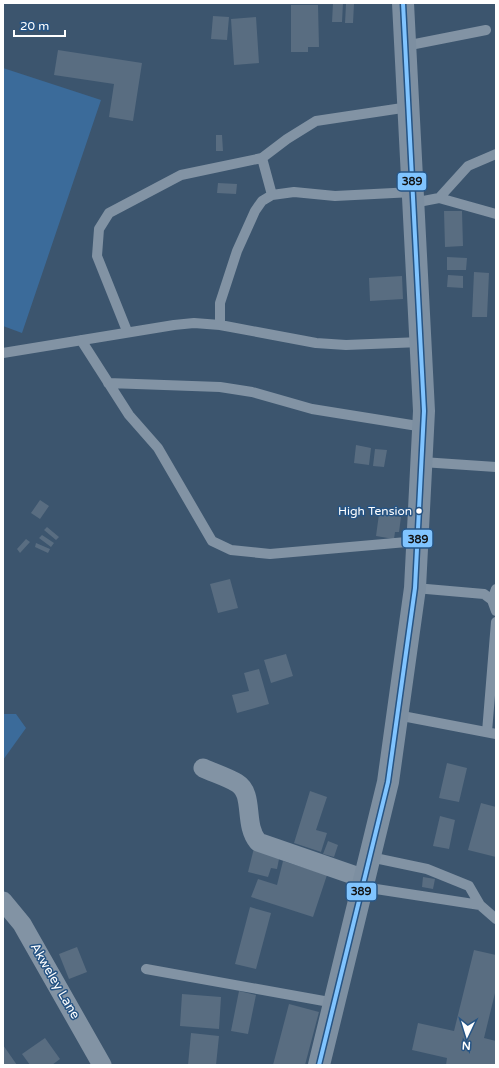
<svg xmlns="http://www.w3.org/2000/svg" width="499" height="1068" font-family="'Varela Round',sans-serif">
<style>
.green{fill:#3b6b9a}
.building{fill:#596d81}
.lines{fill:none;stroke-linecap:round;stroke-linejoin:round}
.lane{stroke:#8293a4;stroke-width:10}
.street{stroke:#8293a4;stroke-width:19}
.secondary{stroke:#7d8fa1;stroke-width:22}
.bus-1-casing{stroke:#265484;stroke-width:7}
.bus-1{stroke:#80c4ff;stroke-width:4}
.bus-dot{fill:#fff;stroke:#265484;stroke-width:1.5}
.labels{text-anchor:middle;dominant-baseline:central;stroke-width:3;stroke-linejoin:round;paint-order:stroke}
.bus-label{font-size:12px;fill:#fff;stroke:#265484;text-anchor:end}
.street-label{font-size:13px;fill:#fff;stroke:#265484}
.line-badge{stroke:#265484;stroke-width:1.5}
.pale-badge-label{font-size:11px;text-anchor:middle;font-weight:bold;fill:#111}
</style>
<rect width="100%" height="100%" fill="#3c556e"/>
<path class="green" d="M3,68L101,100L22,333L3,326Z
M3,714H16L26,728L3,760Z"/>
<path class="building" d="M333,3H343L342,22H332Z
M346,4H354L353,23H345Z
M291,5H318L319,47H308V52H291Z
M213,16L229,17L227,40L211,39Z
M256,17L259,63L234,65L231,19Z
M58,50L142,63L133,121L109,117L114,84L54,75Z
M216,135H222L223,151H216Z
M218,183L237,184L236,194L217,193Z
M444,211H462L463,246L445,247Z
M447,257L467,258L466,270H447Z
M474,272L489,273L487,317H472Z
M448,275L463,276V288L447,287Z
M402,276L403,299L370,301L369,278Z
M356,445L371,448L369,465L354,463Z
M375,449L387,450L384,467L373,466Z
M40,500L49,506L40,519L31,513Z
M379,514L401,517L399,532H395L394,539L376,536Z
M47,527L59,537L56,540L44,530Z
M42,535L54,543L51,547L39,538Z
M26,539L30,542L20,553L17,549Z
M36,543L50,549L48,553L35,547Z
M230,579L238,608L218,613L210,584Z
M286,654L293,676L271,683L264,660Z
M259,669L269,704L237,713L232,695L249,691L244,673Z
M447,763L467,768L459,802L439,798Z
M310,791L327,797L316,830L327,833L321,852L294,843Z
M481,803L496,807V857L468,850Z
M440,816L455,820L449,849L433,846Z
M328,841L338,845L334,857L323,854Z
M254,848L280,854L277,869L271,868L268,877L248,872Z
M283,861L327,875L313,917L251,897L258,879L277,885Z
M423,877L435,879L433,889L422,887Z
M250,907L271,913L256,969L235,964Z
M77,947L87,972L69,979L59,954Z
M474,950L496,955V989L484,1038L496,1041L495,1065H446L447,1058L412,1050L418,1023L454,1031Z
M239,991L256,995L248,1034L231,1031Z
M182,994L221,997L219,1029L180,1026Z
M289,1004L319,1012L305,1065H273Z
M191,1033L219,1036L216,1065H188Z
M45,1038L60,1059L52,1065H30L22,1054Z
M3,1045L17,1065H3Z"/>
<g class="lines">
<path class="lane" d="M405,46L486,30
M272,195L262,158L287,139L316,121L409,107
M439,198L496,214
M413,203L439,198L468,166L496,154
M220,325L316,343L346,345L421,342
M127,331L97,256L99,229L109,213L181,175L262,158
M81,340L129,415L158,448L212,541L231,550L270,554L418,541
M3,353L174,325L194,323L220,325V303L237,251L255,211L262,201L272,195L294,192L335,196L413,192
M108,383L220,387L252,392L312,409L424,427
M422,462L496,467
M415,588L484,594L492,600L496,611
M492,600L496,589
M397,715L496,734
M487,732L496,622
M370,857L427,869L469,886L480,905L496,919
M363,887L480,905
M146,969L335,1003"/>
<path class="street" d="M203,768C214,773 227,777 237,783C255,794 243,824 258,842L365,879
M3,901L22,924L102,1065"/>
<path class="secondary" d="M319,1065L388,782L415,588L424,411L403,3"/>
<g class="bus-1-casing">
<path id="bus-1" d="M319,1065L388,782L415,588L424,411L403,3"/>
</g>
<use href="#bus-1" class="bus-1"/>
</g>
<circle class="bus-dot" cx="419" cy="511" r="3.5"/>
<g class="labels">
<g class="bus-label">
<text x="412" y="511">High Tension</text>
</g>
<g class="street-label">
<text transform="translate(55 981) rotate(60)">Akweley Lane</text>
</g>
</g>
<g class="line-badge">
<rect x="397" y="172" width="30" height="19" rx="4" fill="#80c4ff"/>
<rect x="402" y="529" width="31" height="19" rx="4" fill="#80c4ff"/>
<rect x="346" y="882" width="31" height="19" rx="4" fill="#80c4ff"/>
</g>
<g class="pale-badge-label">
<text x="412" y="185">389</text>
<text x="418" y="543">389</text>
<text x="361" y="895">389</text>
</g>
<rect width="499" height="1068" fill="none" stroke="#ffffff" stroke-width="8"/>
<g transform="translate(467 1036) rotate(184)" stroke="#265484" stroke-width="3" paint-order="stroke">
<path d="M0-3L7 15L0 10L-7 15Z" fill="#ffffff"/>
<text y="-6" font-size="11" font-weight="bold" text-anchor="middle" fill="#ffffff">N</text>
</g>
<path d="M14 30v6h51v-6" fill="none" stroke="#ffffff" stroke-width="2"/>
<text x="20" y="30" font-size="12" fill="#ffffff" stroke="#265484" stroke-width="3" paint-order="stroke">20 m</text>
</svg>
